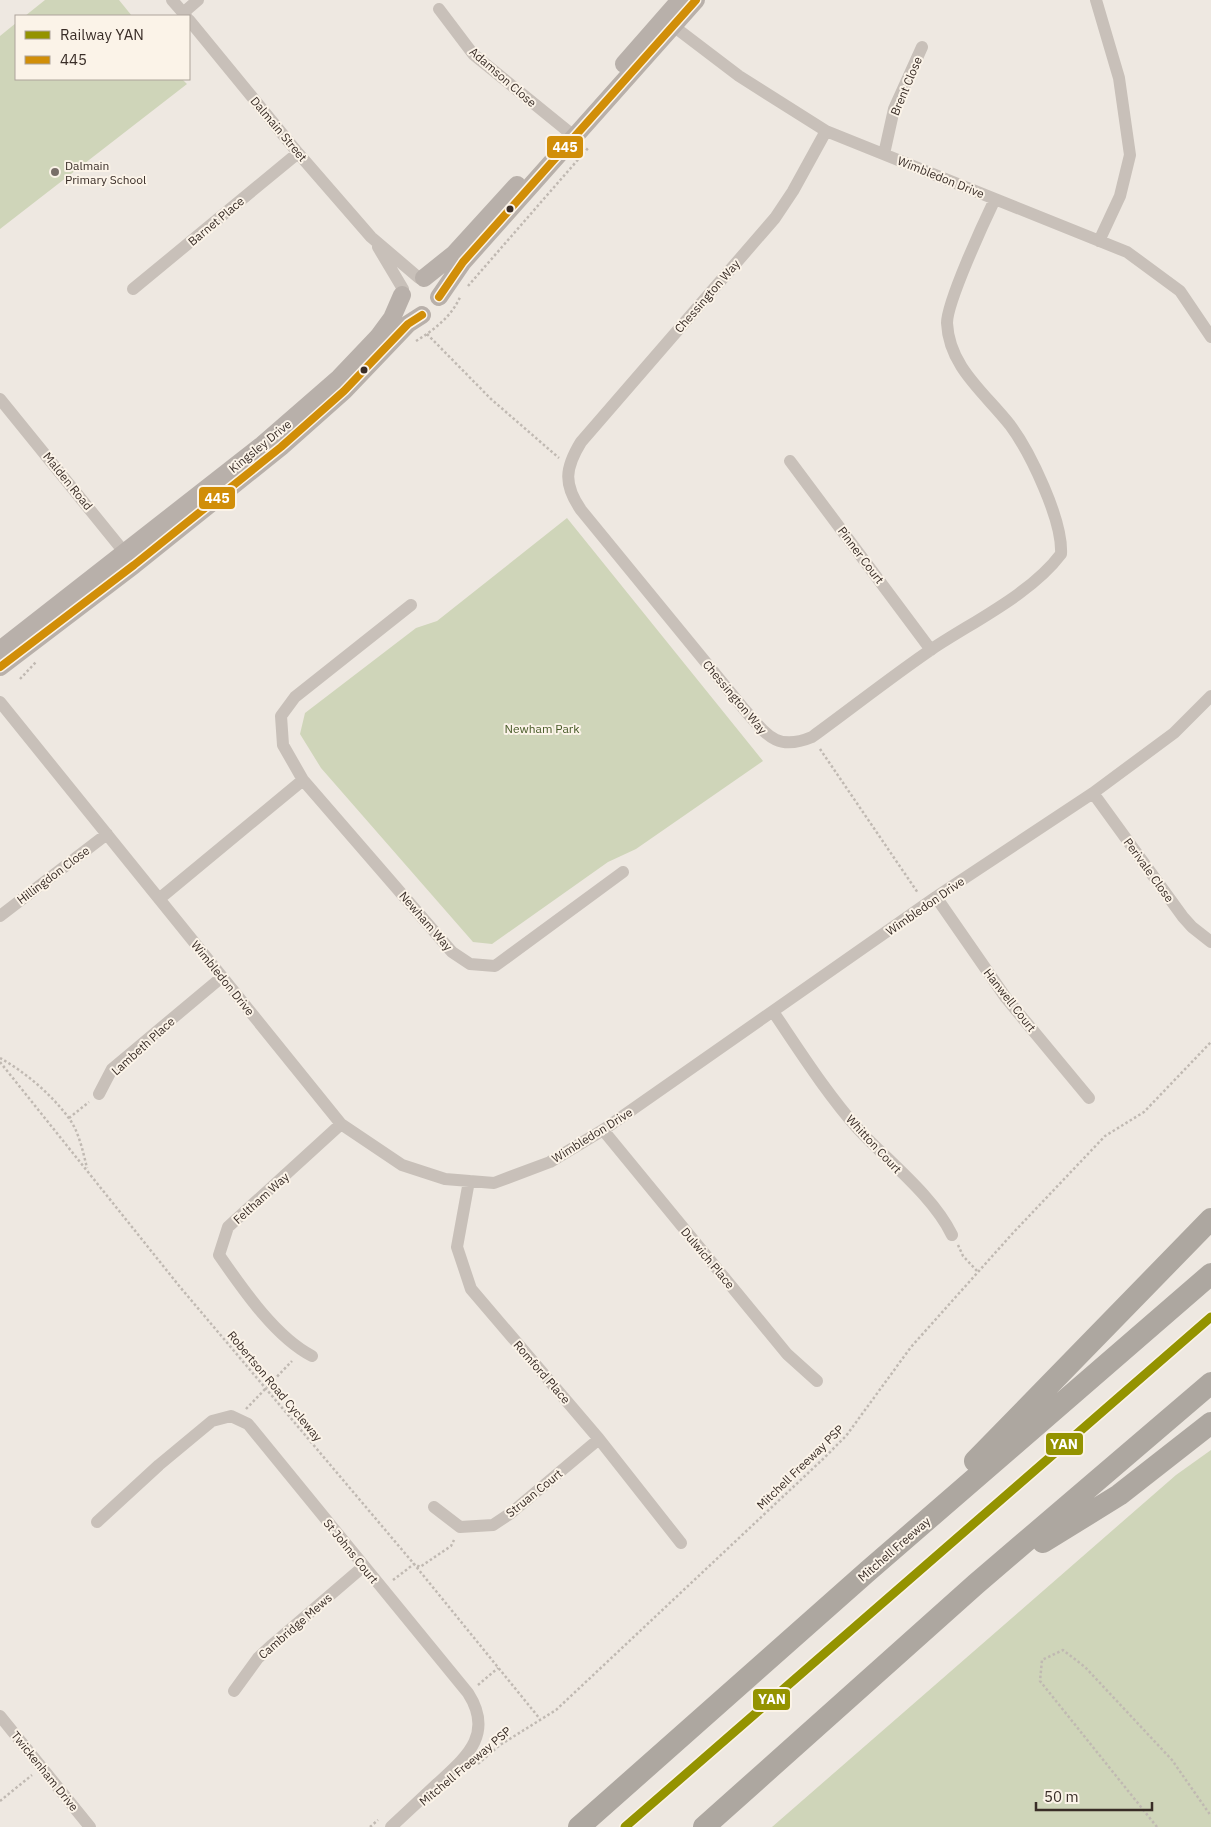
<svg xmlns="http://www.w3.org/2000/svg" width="1211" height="1827" font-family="'IBM Plex Sans',sans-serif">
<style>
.green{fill:#cfd5b9}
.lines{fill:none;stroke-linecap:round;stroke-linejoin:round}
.path{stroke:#c0b9b2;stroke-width:2.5;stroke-dasharray:2.5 2.5;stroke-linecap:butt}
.street{stroke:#c8c0b9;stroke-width:12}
.secondary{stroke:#b8b0aa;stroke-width:18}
.highway{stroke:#ada7a0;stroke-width:22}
.bus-1-casing{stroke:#fbf3e8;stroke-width:11}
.bus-1{stroke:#d18e08;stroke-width:8}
.rail-1-casing{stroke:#fbf3e8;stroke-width:12}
.rail-1{stroke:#949300;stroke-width:9}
.poi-dot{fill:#786e68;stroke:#fbf3e8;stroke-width:2}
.bus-dot{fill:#392d27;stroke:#fbf3e8;stroke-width:2}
.labels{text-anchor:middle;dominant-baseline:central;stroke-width:4;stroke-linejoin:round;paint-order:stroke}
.street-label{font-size:12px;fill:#392d27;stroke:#fbf3e8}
.poi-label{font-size:12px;fill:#392d27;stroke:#fbf3e8;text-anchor:start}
.park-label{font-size:12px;fill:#475a28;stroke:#fbf3e8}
.line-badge{stroke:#fbf3e8;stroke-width:2}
.badge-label{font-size:14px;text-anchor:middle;font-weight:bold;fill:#fff}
</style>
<rect width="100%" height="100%" fill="#eee8e1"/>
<path class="green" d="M45,0H119L132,16H25Z
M16,23V79H182L187,84L0,229V36Z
M567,518L763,761L636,849L608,862L492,944L473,942L321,768L300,734L305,713L416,628L437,621Z
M1211,1450V1827H772L1176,1475Z"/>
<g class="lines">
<path class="path" d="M468,286L589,147
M427,334L491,399L559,458
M416,341C434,330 452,316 460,297
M20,679L36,662
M820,749L918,893
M0,1058C25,1072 51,1094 68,1117C79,1131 83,1152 87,1168
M0,1062L180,1287L414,1564L540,1719
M69,1118L89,1102
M958,1245L963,1256L978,1272
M246,1409L292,1361
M393,1580L414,1564L420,1567L451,1546L454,1540
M478,1685L498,1668
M478,1764L500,1745L556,1710L823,1459L846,1436L911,1347L1012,1234L1105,1136L1144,1112L1211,1042
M0,1801L32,1775
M370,1827L378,1820
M1157,1827L1040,1681L1042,1660L1063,1650L1085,1667L1172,1760L1211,1816"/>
<path class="street" d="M172,0L186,16
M1096,0L1119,78L1130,155L1120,196L1099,241
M439,9L473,54L575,137
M183,13L198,0
M189,20L298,153L371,237L419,278
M668,22L739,76L826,131L1127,252L1180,291L1211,337
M826,131L793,191L775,218L581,442C565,468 563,484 581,510L744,709C766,734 776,752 812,737C852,708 891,677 932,649C974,621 1031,594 1061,554C1063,520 1030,452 1010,425C985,393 949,367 947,323C947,302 984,222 995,199
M884,154L894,109L922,47
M378,247L403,289
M133,289L298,153
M0,399L129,558
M790,461L931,650
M411,605L295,697L281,716L283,745L303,780L452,952L470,964L495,966L623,872
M0,702L341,1124L402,1165L445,1179L494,1183L550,1162L603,1130L936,897L1093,793L1174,733L1211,696
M1093,793L1183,917L1192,927L1211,942
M936,897L1006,998L1089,1098
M159,899L303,780
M0,916L107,834
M774,1013C801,1053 827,1094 859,1130C889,1162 933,1196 952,1235
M99,1094L112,1069L222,977
M603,1130L787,1354L817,1381
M469,1181L457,1247L471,1289L599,1439L681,1543
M312,1356C275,1337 242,1288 219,1255L228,1227L341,1124
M434,1507L460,1527L493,1525L511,1513L599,1439
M97,1522L159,1465L212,1421L231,1416L248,1424L468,1693C495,1735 465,1758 437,1784C421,1799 406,1813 391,1827
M234,1691L258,1658L272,1645L364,1566
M0,1716L90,1827"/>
<path class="secondary" d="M624,64L680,0
M424,278L454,254L517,185
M439,297L463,262L696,0
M0,650L262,445L339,378L378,337L392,318L402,295
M0,667L134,565L281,447L344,391L408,324L422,315"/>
<path class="highway" d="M975,1461L1211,1219
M1043,1542L1119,1495L1211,1423
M579,1827L868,1571L1211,1274
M704,1827L976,1584L1211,1383"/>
<g class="bus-1-casing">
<path id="bus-1" d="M439,297L463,262L696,0
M0,667L134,565L281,447L344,391L408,324L422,315"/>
</g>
<use href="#bus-1" class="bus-1"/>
<g class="rail-1-casing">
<path id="rail-1" d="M625,1827L1211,1317"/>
</g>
<use href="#rail-1" class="rail-1"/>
</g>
<circle class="poi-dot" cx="55" cy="172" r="5"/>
<g class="bus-dot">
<circle cx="510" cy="209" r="4.5"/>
<circle cx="364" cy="370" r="4.5"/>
</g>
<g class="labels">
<g class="street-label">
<text transform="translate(503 77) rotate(41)">Adamson Close</text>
<text transform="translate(906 86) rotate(-67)">Brent Close</text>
<text transform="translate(279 129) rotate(50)">Dalmain Street</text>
<text transform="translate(941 177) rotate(22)">Wimbledon Drive</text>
<text transform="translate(216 221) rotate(-40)">Barnet Place</text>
<text transform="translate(707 296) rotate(-49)">Chessington Way</text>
<text transform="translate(260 446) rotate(-39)">Kingsley Drive</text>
<text transform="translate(68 481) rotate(51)">Malden Road</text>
<text transform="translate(861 555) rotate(53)">Pinner Court</text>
<text transform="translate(735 697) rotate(50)">Chessington Way</text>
<text transform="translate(1149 870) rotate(54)">Perivale Close</text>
<text transform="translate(53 875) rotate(-37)">Hillingdon Close</text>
<text transform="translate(925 906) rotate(-35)">Wimbledon Drive</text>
<text transform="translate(426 921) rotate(49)">Newham Way</text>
<text transform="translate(223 978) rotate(51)">Wimbledon Drive</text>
<text transform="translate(1010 1000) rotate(52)">Hanwell Court</text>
<text transform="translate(143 1046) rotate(-42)">Lambeth Place</text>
<text transform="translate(592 1135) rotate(-32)">Wimbledon Drive</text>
<text transform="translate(874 1144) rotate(47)">Whitton Court</text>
<text transform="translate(261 1198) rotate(-42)">Feltham Way</text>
<text transform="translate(708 1258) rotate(50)">Dulwich Place</text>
<text transform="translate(542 1372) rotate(49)">Romford Place</text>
<text transform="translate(275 1386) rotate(50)">Robertson Road Cycleway</text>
<text transform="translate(800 1467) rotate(-44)">Mitchell Freeway PSP</text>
<text transform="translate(534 1493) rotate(-39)">Struan Court</text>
<text transform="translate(894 1549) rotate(-41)">Mitchell Freeway</text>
<text transform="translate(351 1551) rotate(51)">St Johns Court</text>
<text transform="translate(295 1626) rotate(-41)">Cambridge Mews</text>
<text transform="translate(465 1766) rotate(-40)">Mitchell Freeway PSP</text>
<text transform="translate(45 1771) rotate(51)">Twickenham Drive</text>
</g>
<g class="poi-label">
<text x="65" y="165">Dalmain<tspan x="65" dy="14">Primary School</tspan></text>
</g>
<g class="park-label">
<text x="542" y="728">Newham Park</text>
</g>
</g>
<g class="line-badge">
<rect x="546" y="135" width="38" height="24" rx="5" fill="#d18e08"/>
<rect x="198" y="486" width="38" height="24" rx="5" fill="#d18e08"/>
<rect x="1045" y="1432" width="39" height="24" rx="5" fill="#949300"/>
<rect x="752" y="1688" width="39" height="23" rx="5" fill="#949300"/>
</g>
<g class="badge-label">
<text x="565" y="152">445</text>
<text x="217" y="503">445</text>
<text x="1064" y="1449">YAN</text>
<text x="772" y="1704">YAN</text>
</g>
<rect x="15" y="15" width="175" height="65" fill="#fbf3e8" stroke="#ada49b"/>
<rect x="25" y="31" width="25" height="8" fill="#949300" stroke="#ada49b"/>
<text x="60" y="40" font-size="15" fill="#392d27">Railway YAN</text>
<rect x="25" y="56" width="25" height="8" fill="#d18e08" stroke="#ada49b"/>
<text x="60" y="65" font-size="15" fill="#392d27">445</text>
<path d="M1036 1802v8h116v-8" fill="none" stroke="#392d27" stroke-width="2.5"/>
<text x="1044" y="1802" font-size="15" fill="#392d27" stroke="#fbf3e8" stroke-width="4" paint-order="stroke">50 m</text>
</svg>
